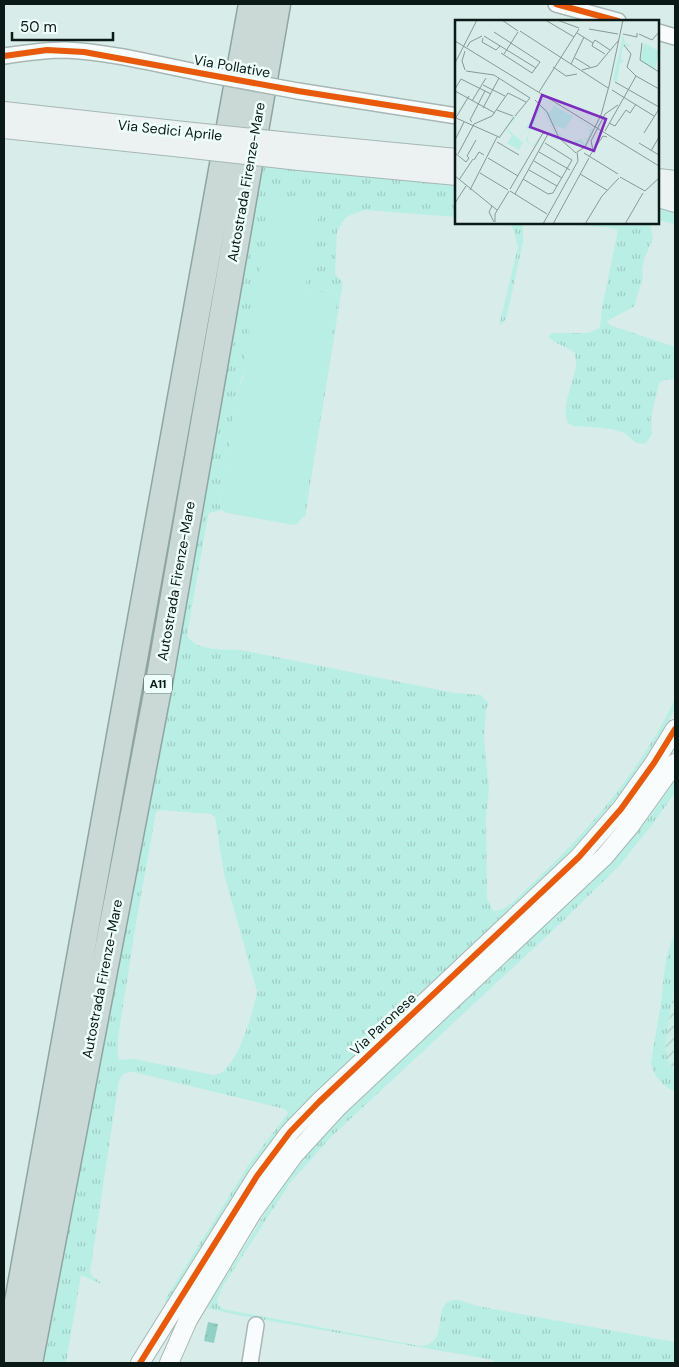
<svg xmlns="http://www.w3.org/2000/svg" width="679" height="1367" font-family="'DM Sans',sans-serif">
<style>
.industrial{fill:url(#industrial-furrows)}
.grass{fill:url(#grass-tufts);fill-rule:evenodd}
.garden{fill:#b9eee4}
.water{fill:url(#water-ripples)}
.lines{fill:none;stroke-linecap:round;stroke-linejoin:round}
.minor-casing{stroke:#a6b7b4;stroke-width:18}
.tertiary-casing{stroke:#a6b7b4;stroke-width:20}
.secondary-casing{stroke:#a6b7b4;stroke-width:22}
.motorway-casing{stroke:#8ea5a1;stroke-width:29}
.minor{stroke:#f9fcfc;stroke-width:15}
.tertiary{stroke:#f9fcfc;stroke-width:18}
.secondary{stroke:#ebf2f1;stroke-width:20}
.motorway{stroke:#cad9d6;stroke-width:26}
.minor-bridge-casing{stroke:#a6b7b4;stroke-width:18;stroke-linecap:butt}
.secondary-bridge-casing{stroke:#a6b7b4;stroke-width:22;stroke-linecap:butt}
.minor-bridge{stroke:#f9fcfc;stroke-width:15}
.secondary-bridge{stroke:#ebf2f1;stroke-width:20}
.cycleway-casing{stroke:#eefefa;stroke-width:9}
.cycleway{stroke:#e8590c;stroke-width:6}
.labels{text-anchor:middle;dominant-baseline:central;stroke-width:5;stroke-linejoin:round;paint-order:stroke}
.shield{fill:#eefefa;stroke:#505e5b;stroke-width:1}
.shield-label{font-size:12px;font-weight:bold;fill:#0c1a17}
.street-label{font-size:14px;fill:#0c1a17;stroke:#eefefa}
.inset-road{fill:none;stroke:#869995;stroke-width:1}
.view{fill:#7b2cbf;fill-opacity:0.15;stroke:#7b2cbf;stroke-width:2.5}
.inset-edge{fill:none;stroke:#0c1a17;stroke-width:2.5}
</style>
<defs>
<pattern id="industrial-furrows" width="10" height="10" patternUnits="userSpaceOnUse" patternTransform="scale(1.25)"><rect width="10" height="10" fill="#caeee6"/><path d="M-1 1l2-2M0 10L10 0M9 11l2-2" fill="none" stroke="#acccc5"/></pattern>
<pattern id="grass-tufts" width="24" height="20" patternUnits="userSpaceOnUse" patternTransform="scale(1.25)"><rect width="24" height="20" fill="#b9eee4"/><path d="M3 7l-1-3M5 7V3M7 7l1-3M15 17l-1-3M17 17v-4M19 17l1-3" fill="none" stroke="#9eccc3"/></pattern>
<pattern id="water-ripples" width="26" height="14" patternUnits="userSpaceOnUse" patternTransform="scale(1.25)"><rect width="26" height="14" fill="#92d0c5"/><path d="M2 4q2-2 4 0t4 0M15 11q2-2 4 0t4 0" fill="none" stroke="#7db2a8"/></pattern>
</defs>
<rect width="100%" height="100%" fill="#d8ede9"/>
<path class="industrial" d="M675,983V1073L667,1059L665,1044Z"/>
<path class="grass" d="M261,166L456,184V217L365,210L353,214L345,218L337,231L335,274L343,282L306,510V516L303,517L338,295L308,290L305,288L320,208L245,355C245,368 243,376 238,388L220,505L222,510L209,513L207,521L187,635C195,652 225,649 241,650L455,693L481,695L489,704L486,709L484,738L489,790L486,817L487,898L493,911C507,912 520,894 530,886C588,831 640,772 675,699V709C645,763 610,811 567,855L341,1068L286,1124L248,1173L169,1302H165L166,1298L249,1164L288,1113L285,1109L137,1073C128,1071 124,1072 119,1080L90,1272L92,1276L104,1285L81,1275L66,1363H44ZM160,810L211,814L215,817L224,874L257,991C254,1010 241,1053 227,1067C224,1072 219,1074 214,1075L134,1059L119,1060L118,1056V1038L136,923L156,812Z
M658,204L675,211V224L658,220Z
M506,223H523V242L507,315L505,320L499,326L518,247L514,231L511,225Z
M557,223H650L653,238L644,260L642,270L643,279L636,299L635,306L607,321L610,325L675,347V379L663,380L659,383L651,418L652,434L646,443C631,446 633,436 622,432C607,427 589,427 573,426L568,423C560,408 574,382 576,365C576,361 575,357 575,353C567,346 556,345 549,337L550,334L554,333H588L600,328L602,308L617,235V230L612,228Z
M675,780V793L651,826L619,866L564,920L331,1137L290,1183L223,1286L217,1300L219,1306L223,1309L420,1346C454,1344 427,1299 458,1300C464,1301 471,1304 477,1306L675,1342V1363H494L493,1360L237,1315L207,1308L272,1202L293,1172L320,1139L361,1097L614,859L650,816Z
M675,934V983L665,1044L667,1059L675,1073V1092C662,1085 654,1078 651,1063C654,1043 658,1022 661,1002C664,978 664,955 675,934Z"/>
<path class="garden" d="M273,198L317,206L320,209L305,288L308,290L338,295L303,517L297,524L294,525L227,513L222,510L220,505L238,388L243,378L245,355Z"/>
<path class="water" d="M208,1322L218,1324L214,1343L204,1341Z"/>
<g class="lines">
<g class="minor-casing">
<path id="minor" d="M556,4L618,21
M658,32L675,37
M4,56C24,53 44,50 65,50C112,52 160,65 206,74
M298,91L457,116
M250,1363L256,1325"/>
</g>
<g class="tertiary-casing">
<path id="tertiary" d="M140,1363L257,1176L290,1132L319,1102L579,857L621,809L654,763L675,729
M169,1363L188,1320L252,1213L294,1155L338,1107L604,857L630,826L675,763"/>
</g>
<g class="secondary-casing">
<path id="secondary" d="M4,112L184,132
M4,128L183,147
M301,144L457,159
M299,160L457,175
M658,179L675,181
M658,197L675,202"/>
</g>
<g class="motorway-casing">
<path id="motorway" d="M7,1363L252,4
M29,1363L157,694L277,4"/>
</g>
<use href="#minor" class="minor"/>
<use href="#tertiary" class="tertiary"/>
<use href="#secondary" class="secondary"/>
<use href="#motorway" class="motorway"/>
<g class="minor-bridge-casing">
<path id="minor-bridge" d="M206,74L298,91"/>
</g>
<g class="secondary-bridge-casing">
<path id="secondary-bridge" d="M184,132L301,144
M183,147L299,160"/>
</g>
<use href="#minor-bridge" class="minor-bridge"/>
<use href="#secondary-bridge" class="secondary-bridge"/>
<g class="cycleway-casing">
<path id="cycleway" d="M556,4L618,21
M4,56L47,50L84,52L298,91L457,116
M140,1363L257,1176L290,1132L319,1102L579,857L621,809L654,763L675,729"/>
</g>
<use href="#cycleway" class="cycleway"/>
</g>
<g class="labels">
<rect class="shield" x="144" y="674.5" width="28" height="19" rx="4"/>
<g class="shield-label">
<text x="158" y="684">A11</text>
</g>
<g class="street-label">
<text transform="translate(232 66) rotate(10)">Via Pollative</text>
<text transform="translate(170 130) rotate(6)">Via Sedici Aprile</text>
<text transform="translate(246 182) rotate(-80)">Autostrada Firenze-Mare</text>
<text transform="translate(176 581) rotate(-80)">Autostrada Firenze-Mare</text>
<text transform="translate(102 979) rotate(-79)">Autostrada Firenze-Mare</text>
<text transform="translate(383 1024) rotate(-43)">Via Paronese</text>
</g>
</g>
<g transform="translate(455 20)">
<rect width="204" height="204" fill="#d8ede9"/>
<path d="M168,15L170,22L178,27L169,25L167,31L166,39L169,41L165,43L162,62L158,60ZM188,22L204,31L200,49L186,41L188,25H191ZM82,75L139,109L129,127L120,128L107,119L87,84L94,93L99,86ZM118,97L137,109L131,110L122,104L135,112L132,119L127,117L131,120L130,124L126,119L119,121L120,127L125,122L129,126L127,128H120L111,123L100,106L110,109ZM71,83L66,89L69,92L67,95L65,97L62,96L52,109L64,119L73,104L86,86L103,121L89,112L79,127L71,121L75,110L71,108L64,120L68,123L64,130L52,123L57,116L51,109L61,95L65,97L69,92L66,89ZM87,86L103,120L89,111L78,126L73,122V114Z" fill="#b9eee4" fill-rule="evenodd"/>
<path class="inset-road" d="M47,0L63,11M102,0L124,8M92,1L119,17M134,9L163,14M65,11L153,68M39,12L85,42L77,53L46,33M122,13L138,23M168,14L182,17V13M184,14L197,20L204,12M29,16L81,48M28,18L27,22L41,30L45,26M0,21L204,146M138,23L140,20L155,30M138,23L137,26L150,34M187,23L185,40L204,52M169,25L176,34L172,47L181,56M12,27L15,22L27,16M10,31L7,41L10,50M49,34L63,12M120,38L135,47M0,43L22,0M116,44L129,17M98,47L111,56L122,54M127,50L142,46L163,21M11,51L39,55L75,78M181,56L204,69M160,62L204,87M28,65L50,76M154,66L168,0M0,69L6,59L36,74M157,70L199,96M0,71L40,93M84,72L124,9M80,80L92,92L104,118L121,133M17,81L31,58M28,88L44,58M42,90L58,96M60,96L75,78M1,98L44,117M0,99L14,76M17,102L15,100L30,71M154,103L160,106L171,90L175,93L181,84M150,111L181,56M189,113L204,89M44,118L59,97M0,120L9,102M42,122L64,135M184,123L204,135M138,130L136,121L150,94L163,85M196,131L204,117M84,132L115,150M0,133L11,142L14,138M129,133L163,154M3,134L19,104L37,96L53,73L71,82M134,137L148,116L152,117M14,138L12,136L21,120M33,138L63,156M19,140L24,132L29,135M79,141L107,158M74,150L102,166M25,153L53,170M125,154L152,170M0,156L42,190M165,157L190,171M68,159L93,174L98,173L117,140L90,123M4,160L18,139M55,169L88,113L93,114L60,174M15,170L42,117M55,171L92,194M190,171L204,158M0,183L11,166M37,186L34,192L39,202M40,202V194L54,171M88,204L123,141L122,132L130,127L146,95L154,66M98,204L134,138M130,204L147,176L164,158M170,204L188,173"/>
<path class="view" d="M87,75L151,99L139,131L75,107Z"/>
<rect width="204" height="204" class="inset-edge"/>
</g>
<rect width="679" height="1367" fill="none" stroke="#0c1a17" stroke-width="10"/>
<path d="M12 32v8h101v-8" fill="none" stroke="#0c1a17" stroke-width="2.5"/>
<text x="20" y="32" font-size="15" fill="#0c1a17" stroke="#eefefa" stroke-width="4" paint-order="stroke">50 m</text>
</svg>
